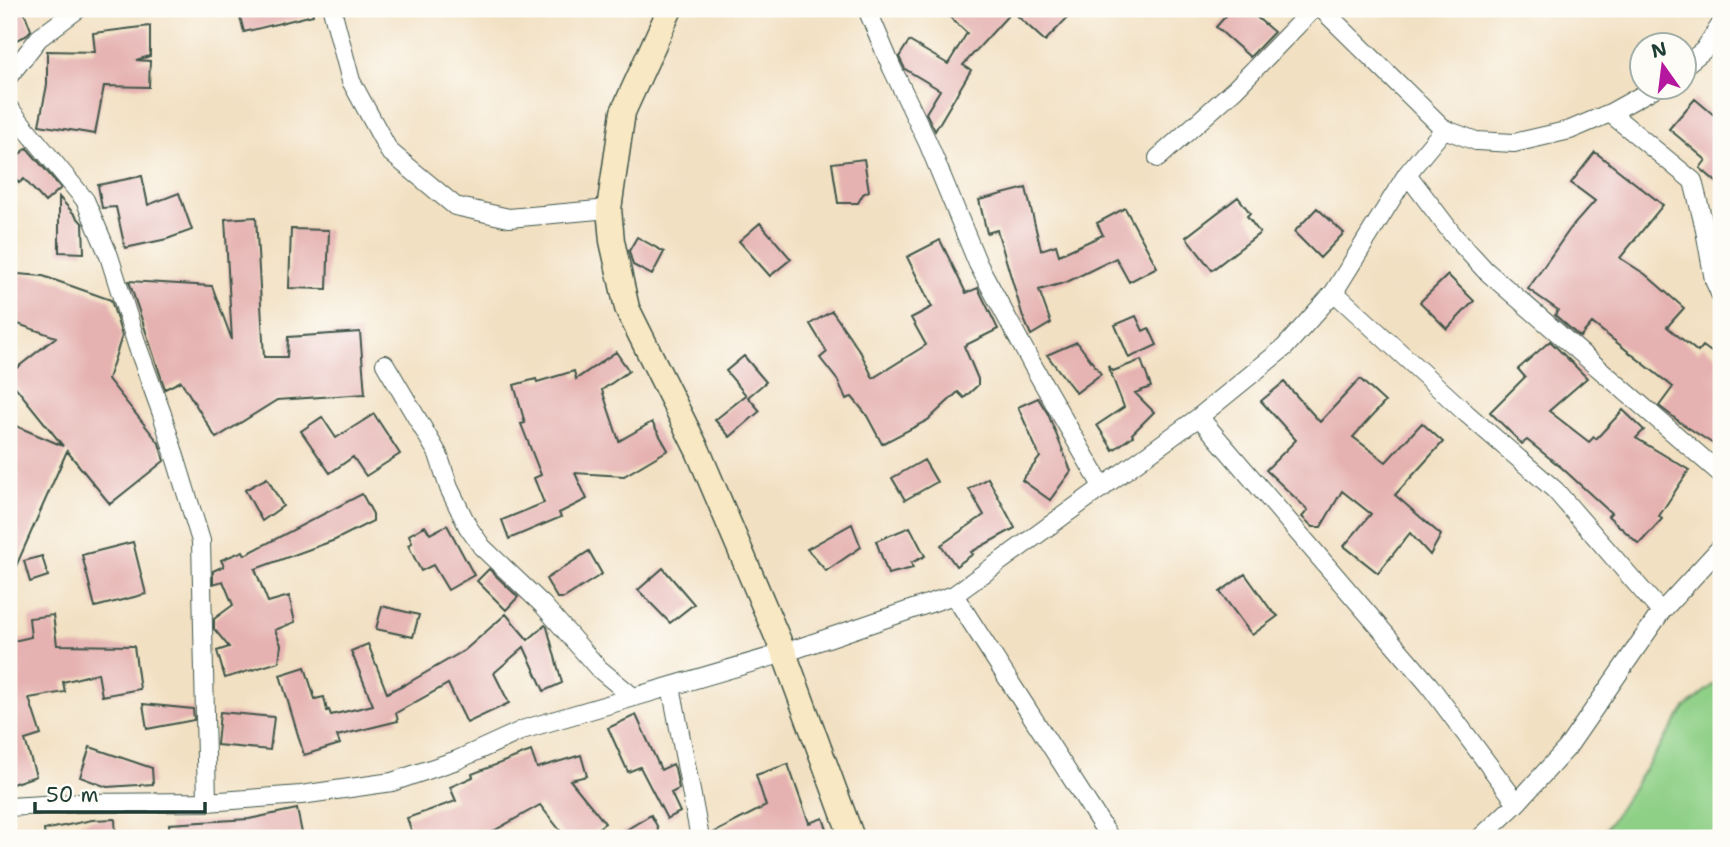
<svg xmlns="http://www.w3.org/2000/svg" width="1730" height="847" font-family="'Shantell Sans',sans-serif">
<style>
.green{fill:#8fd087;stroke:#57865e;stroke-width:2}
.building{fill:#e5b2b1}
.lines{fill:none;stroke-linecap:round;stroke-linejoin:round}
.street-casing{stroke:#3f5549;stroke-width:20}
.secondary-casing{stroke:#3f5549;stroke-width:27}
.street{stroke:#fff;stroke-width:18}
.secondary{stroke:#f8e8c3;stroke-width:24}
</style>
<rect width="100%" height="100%" fill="#fdfcf7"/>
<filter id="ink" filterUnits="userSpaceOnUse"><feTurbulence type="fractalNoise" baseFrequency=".0143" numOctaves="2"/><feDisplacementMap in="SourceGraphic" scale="14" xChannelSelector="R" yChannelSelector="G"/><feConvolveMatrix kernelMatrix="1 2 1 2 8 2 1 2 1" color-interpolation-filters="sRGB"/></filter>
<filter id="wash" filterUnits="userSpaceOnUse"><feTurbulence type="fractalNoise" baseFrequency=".00686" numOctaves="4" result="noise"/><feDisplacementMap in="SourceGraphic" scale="28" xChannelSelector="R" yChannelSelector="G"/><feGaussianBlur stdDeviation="1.57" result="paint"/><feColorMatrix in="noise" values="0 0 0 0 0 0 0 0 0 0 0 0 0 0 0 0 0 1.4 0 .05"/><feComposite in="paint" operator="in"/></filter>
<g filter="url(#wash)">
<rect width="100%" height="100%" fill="#f2e0c2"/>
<path class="green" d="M1721,678V838H1600L1685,708Z"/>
<g id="blocks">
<path class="building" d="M9,9H23L31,30L26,36L9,43Z
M238,9H312L313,15L244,32Z
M941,9H1076L1045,41L1012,11L963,65L971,70L935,131L926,113L940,90L905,69L899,57L909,41L948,64L967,33Z
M1232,9H1247L1274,32L1250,57L1216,27Z
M150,26V56L136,60L150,61L149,87L104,86L95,134L39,125L47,85V51L95,52L93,33Z
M1695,99L1721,121V186L1700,168L1706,160L1669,129Z
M27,148L61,188L45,202L24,179L19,183L9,170V163Z
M1595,152L1663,205L1620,258L1645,274L1684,308L1667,327L1698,352L1703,346L1721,359V449L1681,423L1659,406L1673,387L1592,323L1580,337L1555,315L1558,310L1528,289L1570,229L1595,201L1571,183Z
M864,159L869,191L863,194L858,203H838L832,163Z
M142,176L148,205L179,193L192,230L167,239L125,248L116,207L102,208L98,185Z
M1026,188L1041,250L1056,245L1059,255L1103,235L1097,223L1125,208L1157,267L1129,282L1116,258L1067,282L1039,290L1051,323L1031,335L1023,317L997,230L987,233L979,200Z
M59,197L83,224L84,253L59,252Z
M1238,197L1250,213L1247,216L1260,233L1212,270L1186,237Z
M1317,208L1344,233L1320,258L1294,232Z
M256,217L264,357H287L288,337L360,332L365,394L277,400L216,438L181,381L165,389L129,281L212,286L232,340L225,219Z
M760,223L791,259L770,276L739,241Z
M291,229L329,230L327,289L289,288Z
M637,237L664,252L652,275L633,265L629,251Z
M940,240L966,293L978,288L998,329L964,346L978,379V385L964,398L958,392L928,420L882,444L866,414L852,397L846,399L838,381L820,358L827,352L810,324L832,311L861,353L873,378L926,345L911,318L932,307L907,257Z
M18,274L43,276L111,300L122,336L108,379L159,443L164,461L110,504L67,451L9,582V423L63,446L9,379V374L56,337L9,321V302Z
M1448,275L1474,301L1447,329L1420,302Z
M1136,316L1143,331L1149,328L1157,345L1129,358L1115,325Z
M1550,341L1587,378L1549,411L1589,442L1594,437L1596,439L1623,410L1644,430L1636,438L1689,470L1659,516L1662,519L1639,544L1608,516L1611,513L1562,468L1527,440L1522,444L1490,412L1525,377L1518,369Z
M1077,342L1101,374L1076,393L1047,355Z
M616,352L629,371L602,390L619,441L652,422L668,450L624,476L575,473L587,499L559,513L561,517L509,539L502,520L544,503L534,478L541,475L521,424L525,423L514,385L536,379L537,382L574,371L576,379Z
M744,356L766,382L748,397L760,411L730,437L715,420L746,395L726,371Z
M1141,360L1151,387L1135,393L1154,412L1132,434L1133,436L1113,450L1097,425L1124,407L1108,366L1113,371Z
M1360,379L1385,402L1353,437L1386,462L1422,423L1443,442L1395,495L1441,535L1430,555L1410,533L1378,573L1344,546L1371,514L1342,491L1321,527H1313L1302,517L1308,510L1266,470L1296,440L1261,401L1284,382L1320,422Z
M1038,398L1048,414L1071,471L1050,500L1022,480L1040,457L1018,407Z
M374,414L400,454L366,476L353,457L330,473L301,431L322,417L336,438Z
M924,460L937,482L905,500L892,478Z
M267,478L283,506L262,521L245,490Z
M988,478L1015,528L971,552L973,554L956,566L941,545L984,515L969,489Z
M362,494L373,514V521L335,540L255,569L268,602L289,596L295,622L275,630L281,645L279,662L225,678L217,651L229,647L214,629V619L233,605L223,581L213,584V571L224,566L221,560L243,551L245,555Z
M852,524L861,547L826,571L807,549Z
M447,525L474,575L448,590L433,565L421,571L408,545L412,543L409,535L425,526L430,534Z
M910,527L925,556L911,563L913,568L888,574L876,541Z
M133,542L146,594L95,607L82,555Z
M589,551L602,574L564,598H557L546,579Z
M42,556L48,576L30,582L24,561Z
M663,568L694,604L670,623L638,590Z
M489,569L518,597L506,610L477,581Z
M1245,574L1271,610L1278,616L1252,635L1220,592Z
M382,606L419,615L413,637L376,629Z
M506,614L528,640L545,625L547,627L562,683L544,691L524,647L494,673L509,703L467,723L448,684L396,713L398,721L337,736L340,744L304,755L280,675L305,667L315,699L324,697L327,711L329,710L331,715L373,705L351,651L368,644L387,693L402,685L401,687L465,650Z
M53,615L57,645L134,646L140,689L102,696L98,673L63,682L65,692L29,698L41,735L25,740L36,776L9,785V642L31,637L29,618Z
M143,704L193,709L194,720L147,729Z
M220,712L274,717L270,750L217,745Z
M636,715L661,770L673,764L675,768L679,789L671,793L680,812L667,819L640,767L628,772L608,728Z
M90,747L152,768L153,784L107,787L80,777Z
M531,751L537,768L581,755L587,776L570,780L605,823L585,838H566L540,805L481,838H414L407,818L456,801L450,787L473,777L472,774Z
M788,764L809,823L823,818L830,838H711V834L766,806L756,775Z
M297,809L303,838H170L169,824L249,819Z
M651,815L658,828L657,838H613Z
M115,819L116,838H45L44,830L92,820Z"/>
</g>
</g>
<g filter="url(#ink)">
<use href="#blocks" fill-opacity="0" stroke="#3f5549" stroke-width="2"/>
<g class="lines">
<g class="street-casing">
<path id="street" d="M332,9L351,81L389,151L455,206L509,218L609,209
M867,9L892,68L928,143L978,264L1032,364L1103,488
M1322,9L1444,129L1476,141L1514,143L1570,130L1610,113L1655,88
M1684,66L1704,50L1721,24
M9,76L39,38L78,9
M9,108L85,200L109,256L137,345L162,414L201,541L207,802
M1610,113L1693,181L1704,225L1714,280L1721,296
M1158,158L1235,89L1313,9
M1407,174L1454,236L1485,270L1721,474
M1334,292L1467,414L1555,490L1661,612
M385,364L438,454L449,488L468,527L482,547L543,605L598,668L633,697
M1199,417L1429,685L1517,803
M954,595L1110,838
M671,686L700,838
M9,807L77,803L207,802L301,795L392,782L457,760L525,729L784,653L954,595L1199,417L1285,347L1334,292L1407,174L1444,129
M1480,838L1517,803L1567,748L1661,612L1721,547"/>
</g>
<g class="secondary-casing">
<path id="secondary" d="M670,9L623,112L609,209L612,241L627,308L698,451L784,653L852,838"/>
</g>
<use href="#street" class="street"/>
<use href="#secondary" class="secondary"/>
</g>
</g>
<rect width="1730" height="847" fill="none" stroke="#fdfcf7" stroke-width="35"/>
<g transform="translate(1663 66) rotate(346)"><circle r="33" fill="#fdfcf7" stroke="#a4b0a9" stroke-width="2"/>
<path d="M0-5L12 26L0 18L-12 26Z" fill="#b5179e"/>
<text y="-10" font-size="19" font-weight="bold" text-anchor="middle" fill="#1f3d34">N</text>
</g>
<path d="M35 802v10h170v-10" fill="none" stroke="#1f3d34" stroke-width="3.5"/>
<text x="46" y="802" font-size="21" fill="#1f3d34" stroke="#fdfcf7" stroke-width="5" paint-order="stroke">50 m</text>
</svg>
